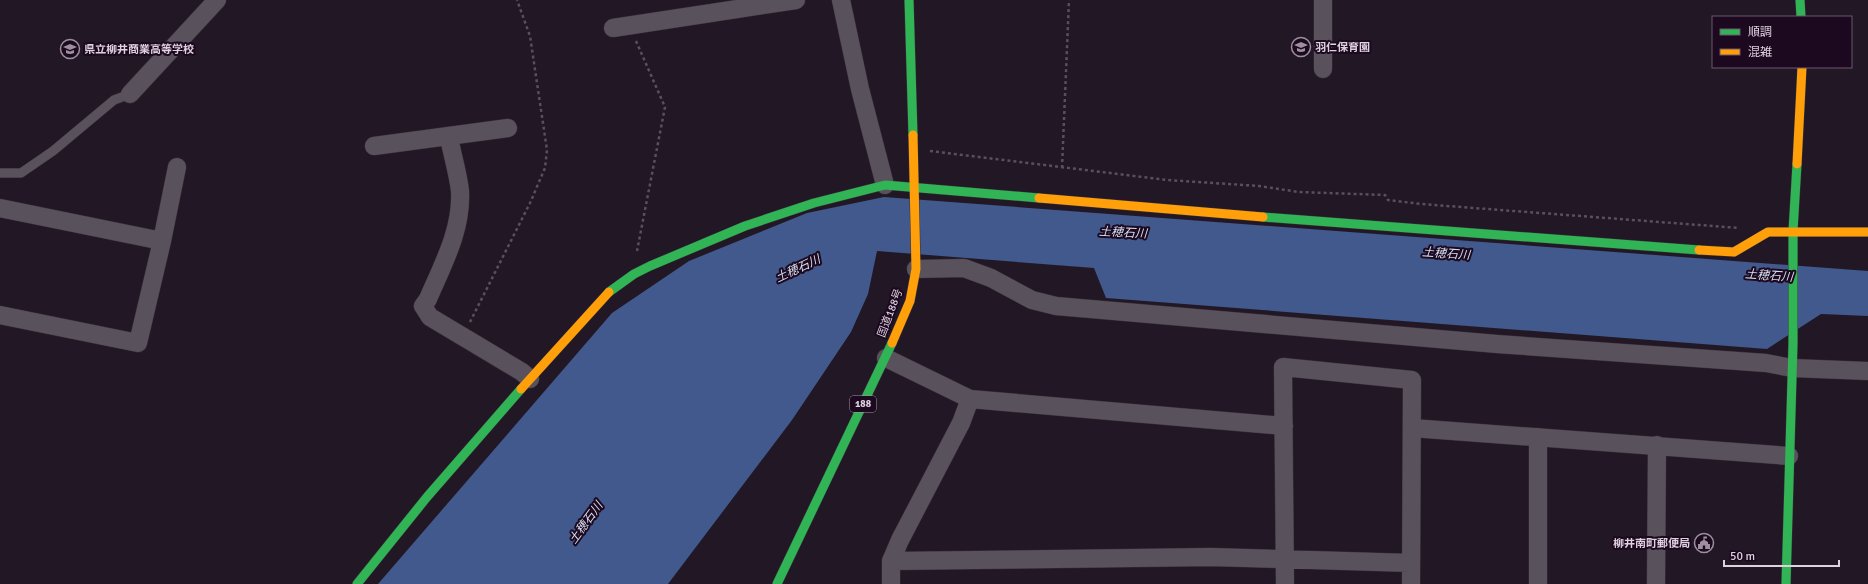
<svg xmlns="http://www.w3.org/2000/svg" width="1868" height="584" font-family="Signika,'Noto Sans JP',sans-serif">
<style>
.water{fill:#41598c}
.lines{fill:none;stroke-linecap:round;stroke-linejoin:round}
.lane-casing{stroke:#39313b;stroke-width:10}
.street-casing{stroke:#39313b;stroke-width:19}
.fast-casing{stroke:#39313b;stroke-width:10}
.slow-casing{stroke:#39313b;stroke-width:10}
.path{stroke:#58515a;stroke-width:2.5;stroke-dasharray:3 3;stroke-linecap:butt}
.lane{stroke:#59515b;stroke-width:9}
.street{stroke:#59515b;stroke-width:18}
.fast{stroke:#30b455;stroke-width:9}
.slow{stroke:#ff9f0a;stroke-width:9}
.labels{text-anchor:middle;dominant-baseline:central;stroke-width:4;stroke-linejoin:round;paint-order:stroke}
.shield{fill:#1c091f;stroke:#a495a6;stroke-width:1}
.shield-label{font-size:10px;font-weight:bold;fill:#dfd1e0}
.poi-label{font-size:11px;font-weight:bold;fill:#dfd1e0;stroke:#1c091f;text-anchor:start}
.street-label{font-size:11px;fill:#dfd1e0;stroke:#1c091f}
.water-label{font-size:12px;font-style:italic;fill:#d6dff0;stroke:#1c091f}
</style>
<rect width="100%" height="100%" fill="#221724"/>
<path class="water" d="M884,197L1868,271V316L1821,314L1767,349L1106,298L1094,268L877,251L868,294L851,332L792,420L668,584H378L612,313L689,261L807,213Z"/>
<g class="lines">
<g class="lane-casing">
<path id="lane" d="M0,173H21L53,151L114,100L130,94"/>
</g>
<g class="street-casing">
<path id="street" d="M841,0L860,89L885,185
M613,28L796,0
M1323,69V0
M130,94L217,0
M449,137C452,154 458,173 460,191C462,230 443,264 428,299L423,306L430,317L522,372L530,379
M374,146L508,128
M0,208L162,241
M916,269L964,268L991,278L1032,300L1056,306L1497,344L1766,363L1792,368L1868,371
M0,315L138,343L162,241L177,167
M886,358L970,399L1284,426
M1412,428L1789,456
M891,561L1211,557L1411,563
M891,584V561L900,540L961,423L970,399
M1285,584L1283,367L1412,380L1411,584
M1538,584V437
M1656,584L1657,445"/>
</g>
<g class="fast-casing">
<path id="fast" d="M909,0L913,135
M1800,0L1801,17
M1263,217L1699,250
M609,292L634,274L650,266L745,226L814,203L885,185L1039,198
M357,584L427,497L521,389
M777,584L892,343
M1786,584L1793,344V231L1797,164"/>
</g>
<g class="slow-casing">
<path id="slow" d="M1797,164L1802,67
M1039,198L1263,217
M1699,250L1734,252L1768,232H1868
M892,343L910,301L916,269L913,135
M521,389L609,292"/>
</g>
<path class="path" d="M636,41L665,107L637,251
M930,151L1167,180L1259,186L1299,192L1385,195L1388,200L1421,204L1739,228
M1062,168L1069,0
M470,322L530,203L545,168L547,150L530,36L517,0"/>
<use href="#lane" class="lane"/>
<use href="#street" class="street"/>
<use href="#fast" class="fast"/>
<use href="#slow" class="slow"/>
</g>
<defs>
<g id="school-ring" transform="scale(1)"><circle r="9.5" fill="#1c091f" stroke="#9d909e" stroke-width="1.5"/><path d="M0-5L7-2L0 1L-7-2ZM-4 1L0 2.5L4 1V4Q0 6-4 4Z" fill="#9d909e"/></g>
<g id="civic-ring" transform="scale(1)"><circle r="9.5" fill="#1c091f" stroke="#9d909e" stroke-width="1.5"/><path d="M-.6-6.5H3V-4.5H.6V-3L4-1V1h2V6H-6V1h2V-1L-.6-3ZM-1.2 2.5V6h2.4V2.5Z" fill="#9d909e"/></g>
</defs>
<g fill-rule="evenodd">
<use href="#school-ring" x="1301" y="47"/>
<use href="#school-ring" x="70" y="49"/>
<use href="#civic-ring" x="1704" y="543"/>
</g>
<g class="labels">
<rect class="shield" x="850" y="396" width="26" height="16" rx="3"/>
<g class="shield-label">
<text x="863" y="404">188</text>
</g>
<g class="poi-label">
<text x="1315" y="47">羽仁保育園</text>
<text x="84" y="49">県立柳井商業高等学校</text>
<text x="1690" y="543" text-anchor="end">柳井南町郵便局</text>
</g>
<g class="street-label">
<text transform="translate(890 313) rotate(-69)">国道188号</text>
</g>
<g class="water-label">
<text transform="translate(1123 233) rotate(3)">土穂石川</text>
<text transform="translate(1446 254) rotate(4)">土穂石川</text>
<text transform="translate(798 269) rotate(-25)">土穂石川</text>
<text transform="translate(1769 276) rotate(4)">土穂石川</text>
<text transform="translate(586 523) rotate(-54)">土穂石川</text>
</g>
</g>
<rect x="1712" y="16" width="140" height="52" fill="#1c091f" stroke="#6a596c"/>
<rect x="1720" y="29" width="20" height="6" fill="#30b455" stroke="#6a596c"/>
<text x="1748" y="36" font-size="12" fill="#dfd1e0">順調</text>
<rect x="1720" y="49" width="20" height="6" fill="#ff9f0a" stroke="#6a596c"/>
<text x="1748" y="56" font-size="12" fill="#dfd1e0">混雑</text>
<path d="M1724 560v6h115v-6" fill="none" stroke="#dfd1e0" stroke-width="2"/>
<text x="1730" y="560" font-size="12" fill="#dfd1e0" stroke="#1c091f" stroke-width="3" paint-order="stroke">50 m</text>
</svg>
